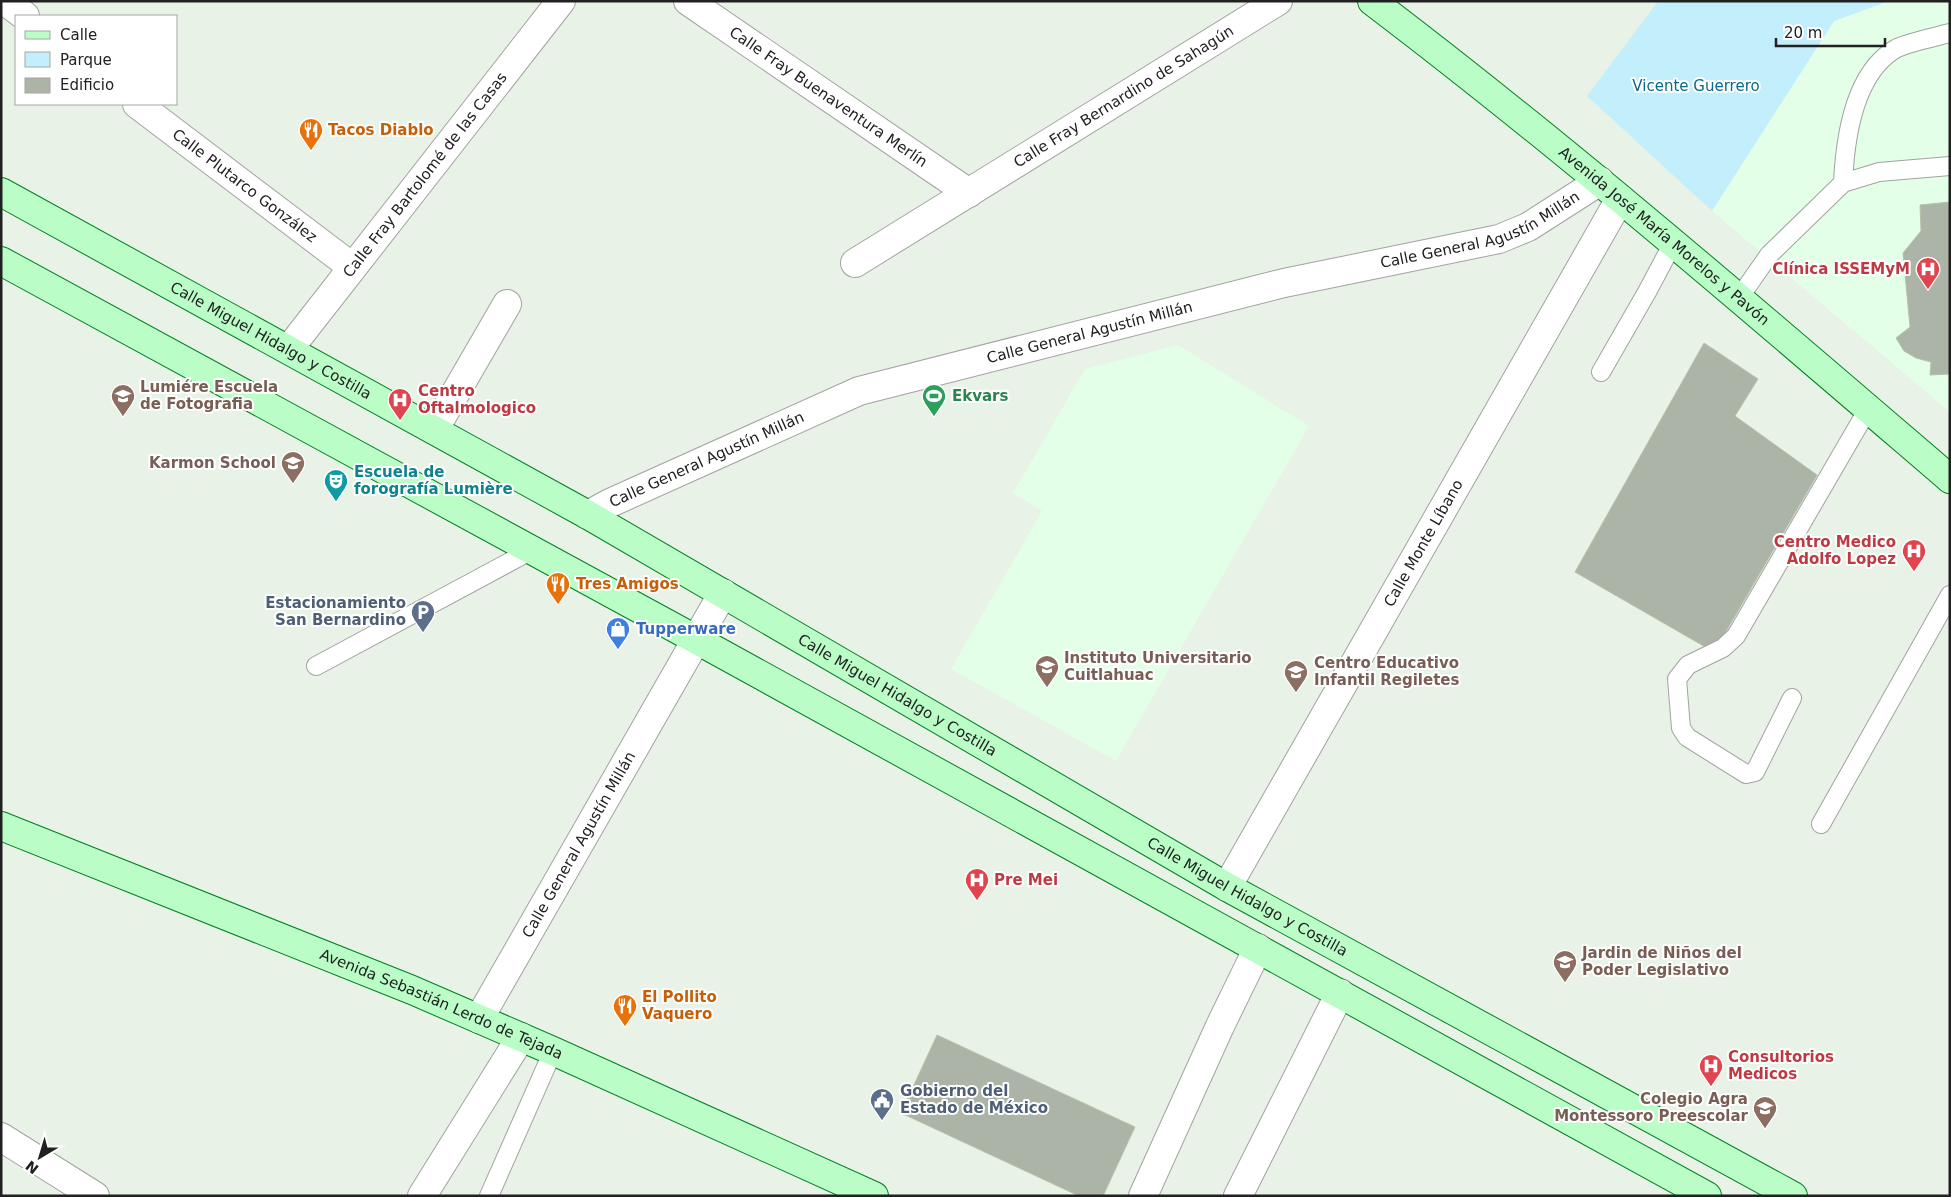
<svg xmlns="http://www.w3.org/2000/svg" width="1951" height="1197" font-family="'DejaVu Sans',sans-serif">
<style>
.education{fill:#e3ffe7}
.park{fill:#c3effc}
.building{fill:#abb4a6;stroke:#b4c4a8}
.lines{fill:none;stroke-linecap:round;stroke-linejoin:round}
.service-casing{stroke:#a2a2a2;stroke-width:20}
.minor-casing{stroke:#a2a2a2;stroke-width:30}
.secondary-casing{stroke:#008021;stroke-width:30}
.service{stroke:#fff;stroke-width:18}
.minor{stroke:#fff;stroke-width:28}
.secondary{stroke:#bafdc7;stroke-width:28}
.labels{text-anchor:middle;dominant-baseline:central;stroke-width:4;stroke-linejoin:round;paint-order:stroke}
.park-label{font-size:15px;fill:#066a88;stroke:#fff}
.street-label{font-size:15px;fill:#212121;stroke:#fff}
.food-label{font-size:15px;font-weight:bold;fill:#c56008;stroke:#fff;text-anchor:start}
.health-label{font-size:15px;font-weight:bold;fill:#be3a42;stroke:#fff;text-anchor:start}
.education-label{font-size:15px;font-weight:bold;fill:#785e54;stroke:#fff;text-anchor:start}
.leisure-label{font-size:15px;font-weight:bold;fill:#27864d;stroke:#fff;text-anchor:start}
.culture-label{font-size:15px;font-weight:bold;fill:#0d838f;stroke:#fff;text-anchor:start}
.service-label{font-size:15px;font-weight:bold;fill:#4e5e75;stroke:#fff;text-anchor:end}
.shop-label{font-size:15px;font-weight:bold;fill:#366cbe;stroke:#fff;text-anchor:start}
</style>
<rect width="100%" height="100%" fill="#e9f2e7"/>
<path class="education" d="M1889,1H1950V412L1712,211L1834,21Z
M1178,345L1309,426L1116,761L951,669L1042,511L1013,493L1085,369Z"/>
<path class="park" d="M1658,1H1889L1834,21L1712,211L1587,96Z"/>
<path class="building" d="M1950,202V374L1930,375L1931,362L1916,358L1904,351L1896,338L1910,327L1903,253L1921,231L1920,205Z
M1704,343L1758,379L1735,416L1817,475L1714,652L1575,572Z
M937,1035L1135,1127L1103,1196H1079L901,1113Z"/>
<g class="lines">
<g class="service-casing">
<path id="service" d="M1843,183C1845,139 1854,72 1897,48C1910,42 1935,37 1950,33
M1739,298L1769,255L1843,183L1879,172L1950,166
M1601,372L1647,292L1673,243
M316,666L532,550
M1792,698L1755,772L1746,774L1687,737L1681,728L1677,679L1688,665L1723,648L1736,636L1868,409
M1821,824L1950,595
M489,1196L553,1051"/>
</g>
<g class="minor-casing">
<g id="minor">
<path d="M5,1L25,16"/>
<path id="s1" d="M688,1L969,193"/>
<path id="s2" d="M137,104L352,267"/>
<path id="s3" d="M855,263L1278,1"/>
<path id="s4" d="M289,349L561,1"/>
<path d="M434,430L507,304"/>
<path id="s5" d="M588,515L610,503L859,391L1284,283L1499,239L1528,227L1600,181"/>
<path id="s6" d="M1227,887L1620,199"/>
<path id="s7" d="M479,1019L723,593"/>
<path d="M1,1137L95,1196"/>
<path d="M422,1196L521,1037"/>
<path d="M1143,1196L1220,1026L1258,948"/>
<path d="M1238,1196L1340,993"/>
</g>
</g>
<g class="secondary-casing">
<g id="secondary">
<path id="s8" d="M1372,1C1571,152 1760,316 1950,479"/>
<path id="s9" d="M1,192L588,515L1227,887L1793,1196"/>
<path d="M1,261L697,640L1707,1196"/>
<path id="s10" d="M1,826L412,990L553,1051L874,1196"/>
</g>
</g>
<use href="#service" class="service"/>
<use href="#minor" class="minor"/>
<use href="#secondary" class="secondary"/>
</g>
<defs>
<g id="restaurant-pin" transform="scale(1.25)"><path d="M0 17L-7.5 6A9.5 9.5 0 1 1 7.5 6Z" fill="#e8710a" stroke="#fff"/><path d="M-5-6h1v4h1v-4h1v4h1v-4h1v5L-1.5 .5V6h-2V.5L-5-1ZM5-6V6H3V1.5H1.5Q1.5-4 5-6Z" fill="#fff"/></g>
<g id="hospital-pin" transform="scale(1.25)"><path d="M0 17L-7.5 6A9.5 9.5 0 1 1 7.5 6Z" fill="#e0444e" stroke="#fff"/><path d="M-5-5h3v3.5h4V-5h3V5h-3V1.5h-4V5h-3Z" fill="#fff"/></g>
<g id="school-pin" transform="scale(1.25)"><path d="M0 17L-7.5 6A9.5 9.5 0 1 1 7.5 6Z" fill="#8d6e63" stroke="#fff"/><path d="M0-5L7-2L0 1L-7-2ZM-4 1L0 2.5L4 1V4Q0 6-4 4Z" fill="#fff"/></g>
<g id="stadium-pin" transform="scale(1.25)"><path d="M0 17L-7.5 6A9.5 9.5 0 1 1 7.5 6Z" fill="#2e9e5b" stroke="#fff"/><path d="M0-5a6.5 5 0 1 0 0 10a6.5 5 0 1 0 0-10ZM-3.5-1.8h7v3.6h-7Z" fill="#fff"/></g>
<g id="theatre-pin" transform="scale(1.25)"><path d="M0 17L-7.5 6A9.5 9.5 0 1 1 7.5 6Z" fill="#0f9aa8" stroke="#fff"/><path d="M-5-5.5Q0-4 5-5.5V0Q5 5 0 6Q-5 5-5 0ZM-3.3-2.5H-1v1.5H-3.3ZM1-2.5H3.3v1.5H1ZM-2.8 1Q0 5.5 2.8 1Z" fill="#fff"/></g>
<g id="parking-pin" transform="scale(1.25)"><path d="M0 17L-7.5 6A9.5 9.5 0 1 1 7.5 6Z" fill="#5c6f8a" stroke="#fff"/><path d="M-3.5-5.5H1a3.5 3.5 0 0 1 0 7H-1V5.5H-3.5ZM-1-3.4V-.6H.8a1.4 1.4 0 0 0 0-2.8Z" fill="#fff"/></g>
<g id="shop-pin" transform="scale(1.25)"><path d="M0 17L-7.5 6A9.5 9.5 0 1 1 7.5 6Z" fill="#3f7fe0" stroke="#fff"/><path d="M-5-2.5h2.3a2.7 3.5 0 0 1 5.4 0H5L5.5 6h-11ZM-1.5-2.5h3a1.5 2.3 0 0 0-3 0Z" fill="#fff"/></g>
<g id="university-pin" transform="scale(1.25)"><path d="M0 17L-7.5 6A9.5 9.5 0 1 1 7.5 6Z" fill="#8d6e63" stroke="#fff"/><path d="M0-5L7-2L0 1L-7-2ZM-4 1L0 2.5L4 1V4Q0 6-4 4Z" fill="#fff"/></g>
<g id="civic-pin" transform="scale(1.25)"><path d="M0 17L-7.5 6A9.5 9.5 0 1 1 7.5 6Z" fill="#5c6f8a" stroke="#fff"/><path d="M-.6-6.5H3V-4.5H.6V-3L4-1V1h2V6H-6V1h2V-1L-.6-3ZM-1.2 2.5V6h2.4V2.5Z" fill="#fff"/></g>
</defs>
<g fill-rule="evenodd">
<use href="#restaurant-pin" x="311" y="130"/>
<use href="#hospital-pin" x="1928" y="269"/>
<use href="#school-pin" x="123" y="396"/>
<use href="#stadium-pin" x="934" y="396"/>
<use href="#hospital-pin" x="400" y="400"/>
<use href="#school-pin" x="293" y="463"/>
<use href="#theatre-pin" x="336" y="481"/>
<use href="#hospital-pin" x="1914" y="551"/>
<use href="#restaurant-pin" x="558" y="584"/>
<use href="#parking-pin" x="423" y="612"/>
<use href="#shop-pin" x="618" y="629"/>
<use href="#university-pin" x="1047" y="667"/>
<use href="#school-pin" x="1296" y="672"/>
<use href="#hospital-pin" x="977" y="880"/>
<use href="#school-pin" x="1565" y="962"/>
<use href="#restaurant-pin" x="625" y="1006"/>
<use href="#hospital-pin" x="1711" y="1066"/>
<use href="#civic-pin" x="882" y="1100"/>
<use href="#school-pin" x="1765" y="1108"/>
</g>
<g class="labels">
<g class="park-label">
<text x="1696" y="86">Vicente Guerrero</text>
</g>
<g class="street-label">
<text stroke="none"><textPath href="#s1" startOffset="170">Calle Fray Buenaventura Merlín</textPath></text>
<text stroke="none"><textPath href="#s3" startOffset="316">Calle Fray Bernardino de Sahagún</textPath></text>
<text stroke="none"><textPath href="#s4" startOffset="221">Calle Fray Bartolomé de las Casas</textPath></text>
<text stroke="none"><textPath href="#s2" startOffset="135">Calle Plutarco González</textPath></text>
<text stroke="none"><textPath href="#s5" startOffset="941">Calle General Agustín Millán</textPath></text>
<text stroke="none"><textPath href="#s8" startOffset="375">Avenida José María Morelos y Pavón</textPath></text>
<text stroke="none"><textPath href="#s5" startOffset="536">Calle General Agustín Millán</textPath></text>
<text stroke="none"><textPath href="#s9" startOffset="308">Calle Miguel Hidalgo y Costilla</textPath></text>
<text stroke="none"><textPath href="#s5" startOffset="131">Calle General Agustín Millán</textPath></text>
<text stroke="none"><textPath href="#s6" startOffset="396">Calle Monte Líbano</textPath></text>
<text stroke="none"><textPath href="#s9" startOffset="1028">Calle Miguel Hidalgo y Costilla</textPath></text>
<text stroke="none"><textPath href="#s7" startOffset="201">Calle General Agustín Millán</textPath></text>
<text stroke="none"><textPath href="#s9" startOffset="1432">Calle Miguel Hidalgo y Costilla</textPath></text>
<text stroke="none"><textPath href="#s10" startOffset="475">Avenida Sebastián Lerdo de Tejada</textPath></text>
</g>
<g class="food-label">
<text x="328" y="130">Tacos Diablo</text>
<text x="576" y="584">Tres Amigos</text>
<text x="642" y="997">El Pollito<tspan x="642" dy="17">Vaquero</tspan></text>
</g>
<g class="health-label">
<text x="1910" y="269" text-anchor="end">Clínica ISSEMyM</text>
<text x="418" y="391">Centro<tspan x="418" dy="17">Oftalmologico</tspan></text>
<text x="1896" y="542" text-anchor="end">Centro Medico<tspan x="1896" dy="17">Adolfo Lopez</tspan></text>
<text x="994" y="880">Pre Mei</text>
<text x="1728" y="1057">Consultorios<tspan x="1728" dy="17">Medicos</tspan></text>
</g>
<g class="education-label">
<text x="140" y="387">Lumiére Escuela<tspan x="140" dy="17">de Fotografia</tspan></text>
<text x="276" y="463" text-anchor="end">Karmon School</text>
<text x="1064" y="658">Instituto Universitario<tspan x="1064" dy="17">Cuitlahuac</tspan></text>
<text x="1314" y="663">Centro Educativo<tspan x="1314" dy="17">Infantil Regiletes</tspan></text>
<text x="1582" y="953">Jardin de Niños del<tspan x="1582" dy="17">Poder Legislativo</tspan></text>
<text x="1748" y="1099" text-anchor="end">Colegio Agra<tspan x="1748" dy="17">Montessoro Preescolar</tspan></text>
</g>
<g class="leisure-label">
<text x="952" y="396">Ekvars</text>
</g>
<g class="culture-label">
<text x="354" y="472">Escuela de<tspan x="354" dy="17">forografía Lumière</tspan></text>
</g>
<g class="service-label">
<text x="406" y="603">Estacionamiento<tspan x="406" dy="17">San Bernardino</tspan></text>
<text x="900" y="1091" text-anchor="start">Gobierno del<tspan x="900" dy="17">Estado de México</tspan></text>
</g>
<g class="shop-label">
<text x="636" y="629">Tupperware</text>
</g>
</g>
<rect width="1951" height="1197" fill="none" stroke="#212121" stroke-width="5"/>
<rect x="15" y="15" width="162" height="90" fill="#ffffff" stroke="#a6a6a6"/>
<rect x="25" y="31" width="25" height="8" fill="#bafdc7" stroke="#a6a6a6"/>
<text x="60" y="40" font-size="15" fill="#212121">Calle</text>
<rect x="25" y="52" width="25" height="15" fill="#c3effc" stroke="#a6a6a6"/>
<text x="60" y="65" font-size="15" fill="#212121">Parque</text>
<rect x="25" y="78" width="25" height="15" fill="#abb4a6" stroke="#a6a6a6"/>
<text x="60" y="90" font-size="15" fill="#212121">Edificio</text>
<g transform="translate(40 1157) rotate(218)" stroke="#ffffff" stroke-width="4" paint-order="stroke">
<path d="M0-4L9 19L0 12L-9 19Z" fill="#212121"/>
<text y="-8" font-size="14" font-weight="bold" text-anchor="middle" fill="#212121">N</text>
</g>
<path d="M1776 38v8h109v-8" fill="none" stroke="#212121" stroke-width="2.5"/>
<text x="1784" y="38" font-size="15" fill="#212121" stroke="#ffffff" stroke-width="4" paint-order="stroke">20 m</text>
</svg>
